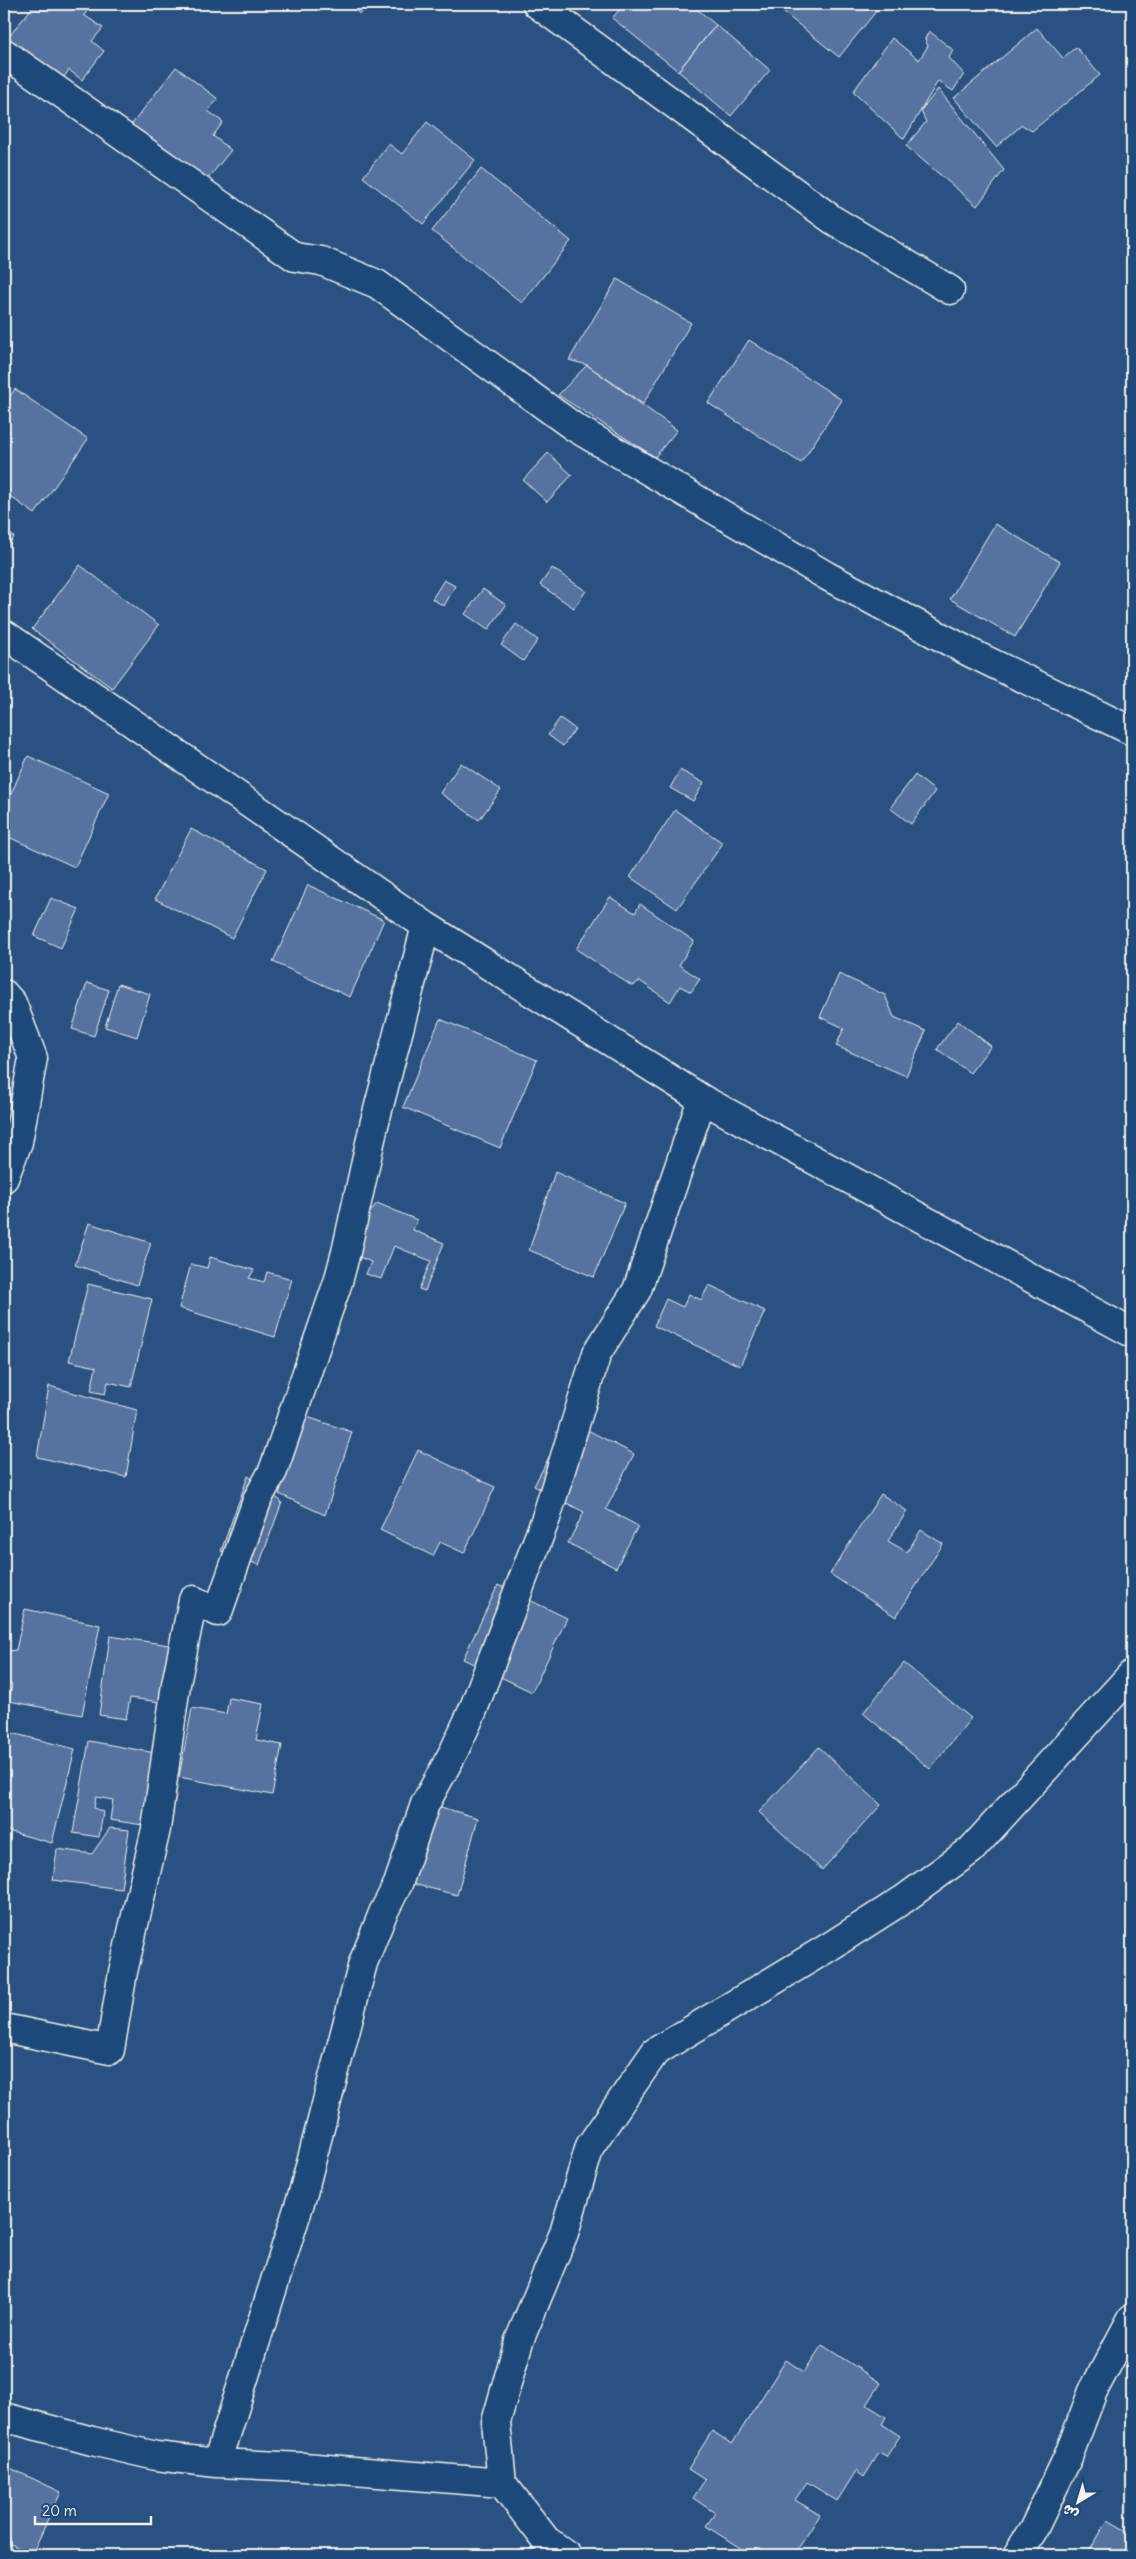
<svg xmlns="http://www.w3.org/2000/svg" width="1136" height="2559" font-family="Delius,'Playpen Sans Arabic',sans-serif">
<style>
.building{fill:#5472a0;stroke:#f4f1e8}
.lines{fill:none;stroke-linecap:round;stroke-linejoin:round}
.minor-casing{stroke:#f4f1e8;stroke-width:31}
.minor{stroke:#1f4a7a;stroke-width:28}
</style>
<rect width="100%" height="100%" fill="#295181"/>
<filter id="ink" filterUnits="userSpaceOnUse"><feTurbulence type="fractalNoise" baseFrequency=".02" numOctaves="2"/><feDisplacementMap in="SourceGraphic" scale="10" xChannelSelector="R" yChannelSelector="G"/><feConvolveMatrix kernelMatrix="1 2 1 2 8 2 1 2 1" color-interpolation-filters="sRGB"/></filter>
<g filter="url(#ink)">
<path class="building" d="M35,4L92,5L84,15L103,28L92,41L104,51L82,80L69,70L61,81L7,39Z
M346,4H367L360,14Z
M625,4H691L716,25L678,71L612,18Z
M773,4H882L839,57Z
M716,25L770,70L731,116L678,71Z
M1037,28L1063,58L1076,47L1100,75L1032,131L1022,125L996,147L954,98Z
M929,31L953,50L949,58L964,74L953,91L938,81L904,139L853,92L892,38L919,60L928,46L925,39Z
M176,67L218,99L208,111L223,122L213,136L231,150L203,185L129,128Z
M938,89L1004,170L977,206L906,146L926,122L921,111Z
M427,122L475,160L423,224L363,177L389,144L402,154Z
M481,169L571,241L522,303L432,231Z
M617,279L691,323L643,404L587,365L569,360Z
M749,340L842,400L801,463L708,403Z
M587,365L677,430L655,457L558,395Z
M15,389L88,439L35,514L4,492V405Z
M548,453L572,475L547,502L523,480Z
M995,524L1060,562L1015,637L950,599Z
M4,529L14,537L4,552Z
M80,565L159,625L112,688L32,629Z
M552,568L586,591L574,608L540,585Z
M444,580L455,586L444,606L432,599Z
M483,589L506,605L488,630L465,614Z
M516,624L538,640L523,661L501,645Z
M560,718L575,729L563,746L548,735Z
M28,756L109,793L75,867L4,835V809Z
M461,763L501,790L479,820L440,793Z
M680,770L704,783L693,801L670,788Z
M915,775L935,791L911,824L890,808Z
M675,810L723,843L677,909L630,877Z
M191,829L267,869L232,938L155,899Z
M308,885L384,920L350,997L273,962Z
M610,897L635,913L640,904L694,941L679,965L700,979L691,992L680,986L670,1002L640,981L632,986L576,949Z
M51,898L79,909L61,948L34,936Z
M839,974L885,995L894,1017L926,1031L906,1076L836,1046L844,1028L820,1017Z
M87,983L109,990L94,1036L72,1029Z
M118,984L150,994L137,1037L105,1027Z
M440,1019L537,1060L500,1148L403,1107Z
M958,1021L991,1046L970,1073L937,1049Z
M555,1172L625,1203L594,1277L529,1250Z
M377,1203L417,1220L413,1230L444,1243L425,1291L419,1289L431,1261L394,1246L381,1279L366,1274L371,1262L350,1253L364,1220Z
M89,1223L151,1243L137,1285L75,1265Z
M210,1257L254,1270L249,1278L264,1282L267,1272L292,1279L275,1337L179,1308L191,1264L207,1268Z
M88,1284L152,1299L131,1387L108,1382L105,1394L91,1391L96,1367L69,1361Z
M709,1285L765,1311L740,1366L654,1326L666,1299L683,1307L689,1294L701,1300Z
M49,1386L137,1410L126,1477L37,1457Z
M307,1417L352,1432L325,1515L279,1494Z
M568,1420L634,1454L606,1509L638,1526L616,1568L568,1543L584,1512L534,1486Z
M418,1450L495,1487L464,1553L440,1542L433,1556L380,1530Z
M248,1476L282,1502L259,1565L221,1551Z
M881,1494L907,1511L888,1541L907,1552L921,1530L943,1544L896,1617L830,1574Z
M498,1585L567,1618L532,1692L463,1659Z
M25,1609L100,1625L82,1715L9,1701L12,1685L4,1680V1670L8,1651L16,1650Z
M110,1636L169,1645L160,1702L130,1698L126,1719L99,1715Z
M904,1663L971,1718L930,1769L863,1713Z
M229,1698L263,1704L256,1740L282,1745L272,1795L179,1777L192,1708L226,1714Z
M4,1731L75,1749L52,1843L4,1830Z
M89,1741L155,1753L143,1825L110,1820L113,1800L96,1797L94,1808L103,1812L99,1837L73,1833Z
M819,1747L881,1805L822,1870L759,1812Z
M427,1803L478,1818L457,1895L405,1882Z
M110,1828L129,1830L121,1889L53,1880L57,1849L92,1854Z
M822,2345L881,2383L867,2405L886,2417L882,2424L900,2436L886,2457L879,2453L864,2477L856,2471L837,2501L807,2482L795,2500L820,2515L794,2555H751L706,2526L715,2513L693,2498L705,2480L688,2469L712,2431L732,2444L786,2360L804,2372Z
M4,2465L61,2492L32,2554L4,2541Z
M1108,2520L1132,2534V2555H1087Z"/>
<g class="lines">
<g class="minor-casing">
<path id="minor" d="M537,4L833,220L950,290
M4,53L295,257L321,261L377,284L574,427L827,576L971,653L1132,731
M4,634L426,926L702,1099L1132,1333
M4,994L12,1003L33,1058L18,1142L4,1178
M4,2028L110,2050L123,1972L156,1829L176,1684L193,1600L218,1612L258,1498L273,1471L338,1282L346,1252L374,1125L426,926
M4,2417L92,2441L156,2456L217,2463L304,2467L502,2483
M217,2463L303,2193L363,1963L383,1913L398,1884L425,1804L454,1751L473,1710L546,1518L597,1353L637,1290L702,1099
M567,2555L546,2540L502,2483L496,2422L519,2341L564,2233L590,2146L655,2052L829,1947L904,1899L971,1850L1132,1674
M1017,2555L1033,2530L1068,2457L1093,2391L1132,2318"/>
</g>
<use href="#minor" class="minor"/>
</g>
</g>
<rect width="1136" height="2559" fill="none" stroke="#1f4a7a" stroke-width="20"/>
<rect x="10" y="10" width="1116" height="2539" fill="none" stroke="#f4f1e8" stroke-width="2" filter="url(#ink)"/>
<g transform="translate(1078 2502) rotate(218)" stroke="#1f4a7a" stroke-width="4" paint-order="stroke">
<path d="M0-4L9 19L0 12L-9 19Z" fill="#f4f1e8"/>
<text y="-8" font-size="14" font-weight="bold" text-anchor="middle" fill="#f4f1e8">ش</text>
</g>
<path d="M35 2516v8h116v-8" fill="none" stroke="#f4f1e8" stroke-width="2.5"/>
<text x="42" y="2516" font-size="15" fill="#f4f1e8" stroke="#1f4a7a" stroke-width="4" paint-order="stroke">20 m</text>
</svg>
